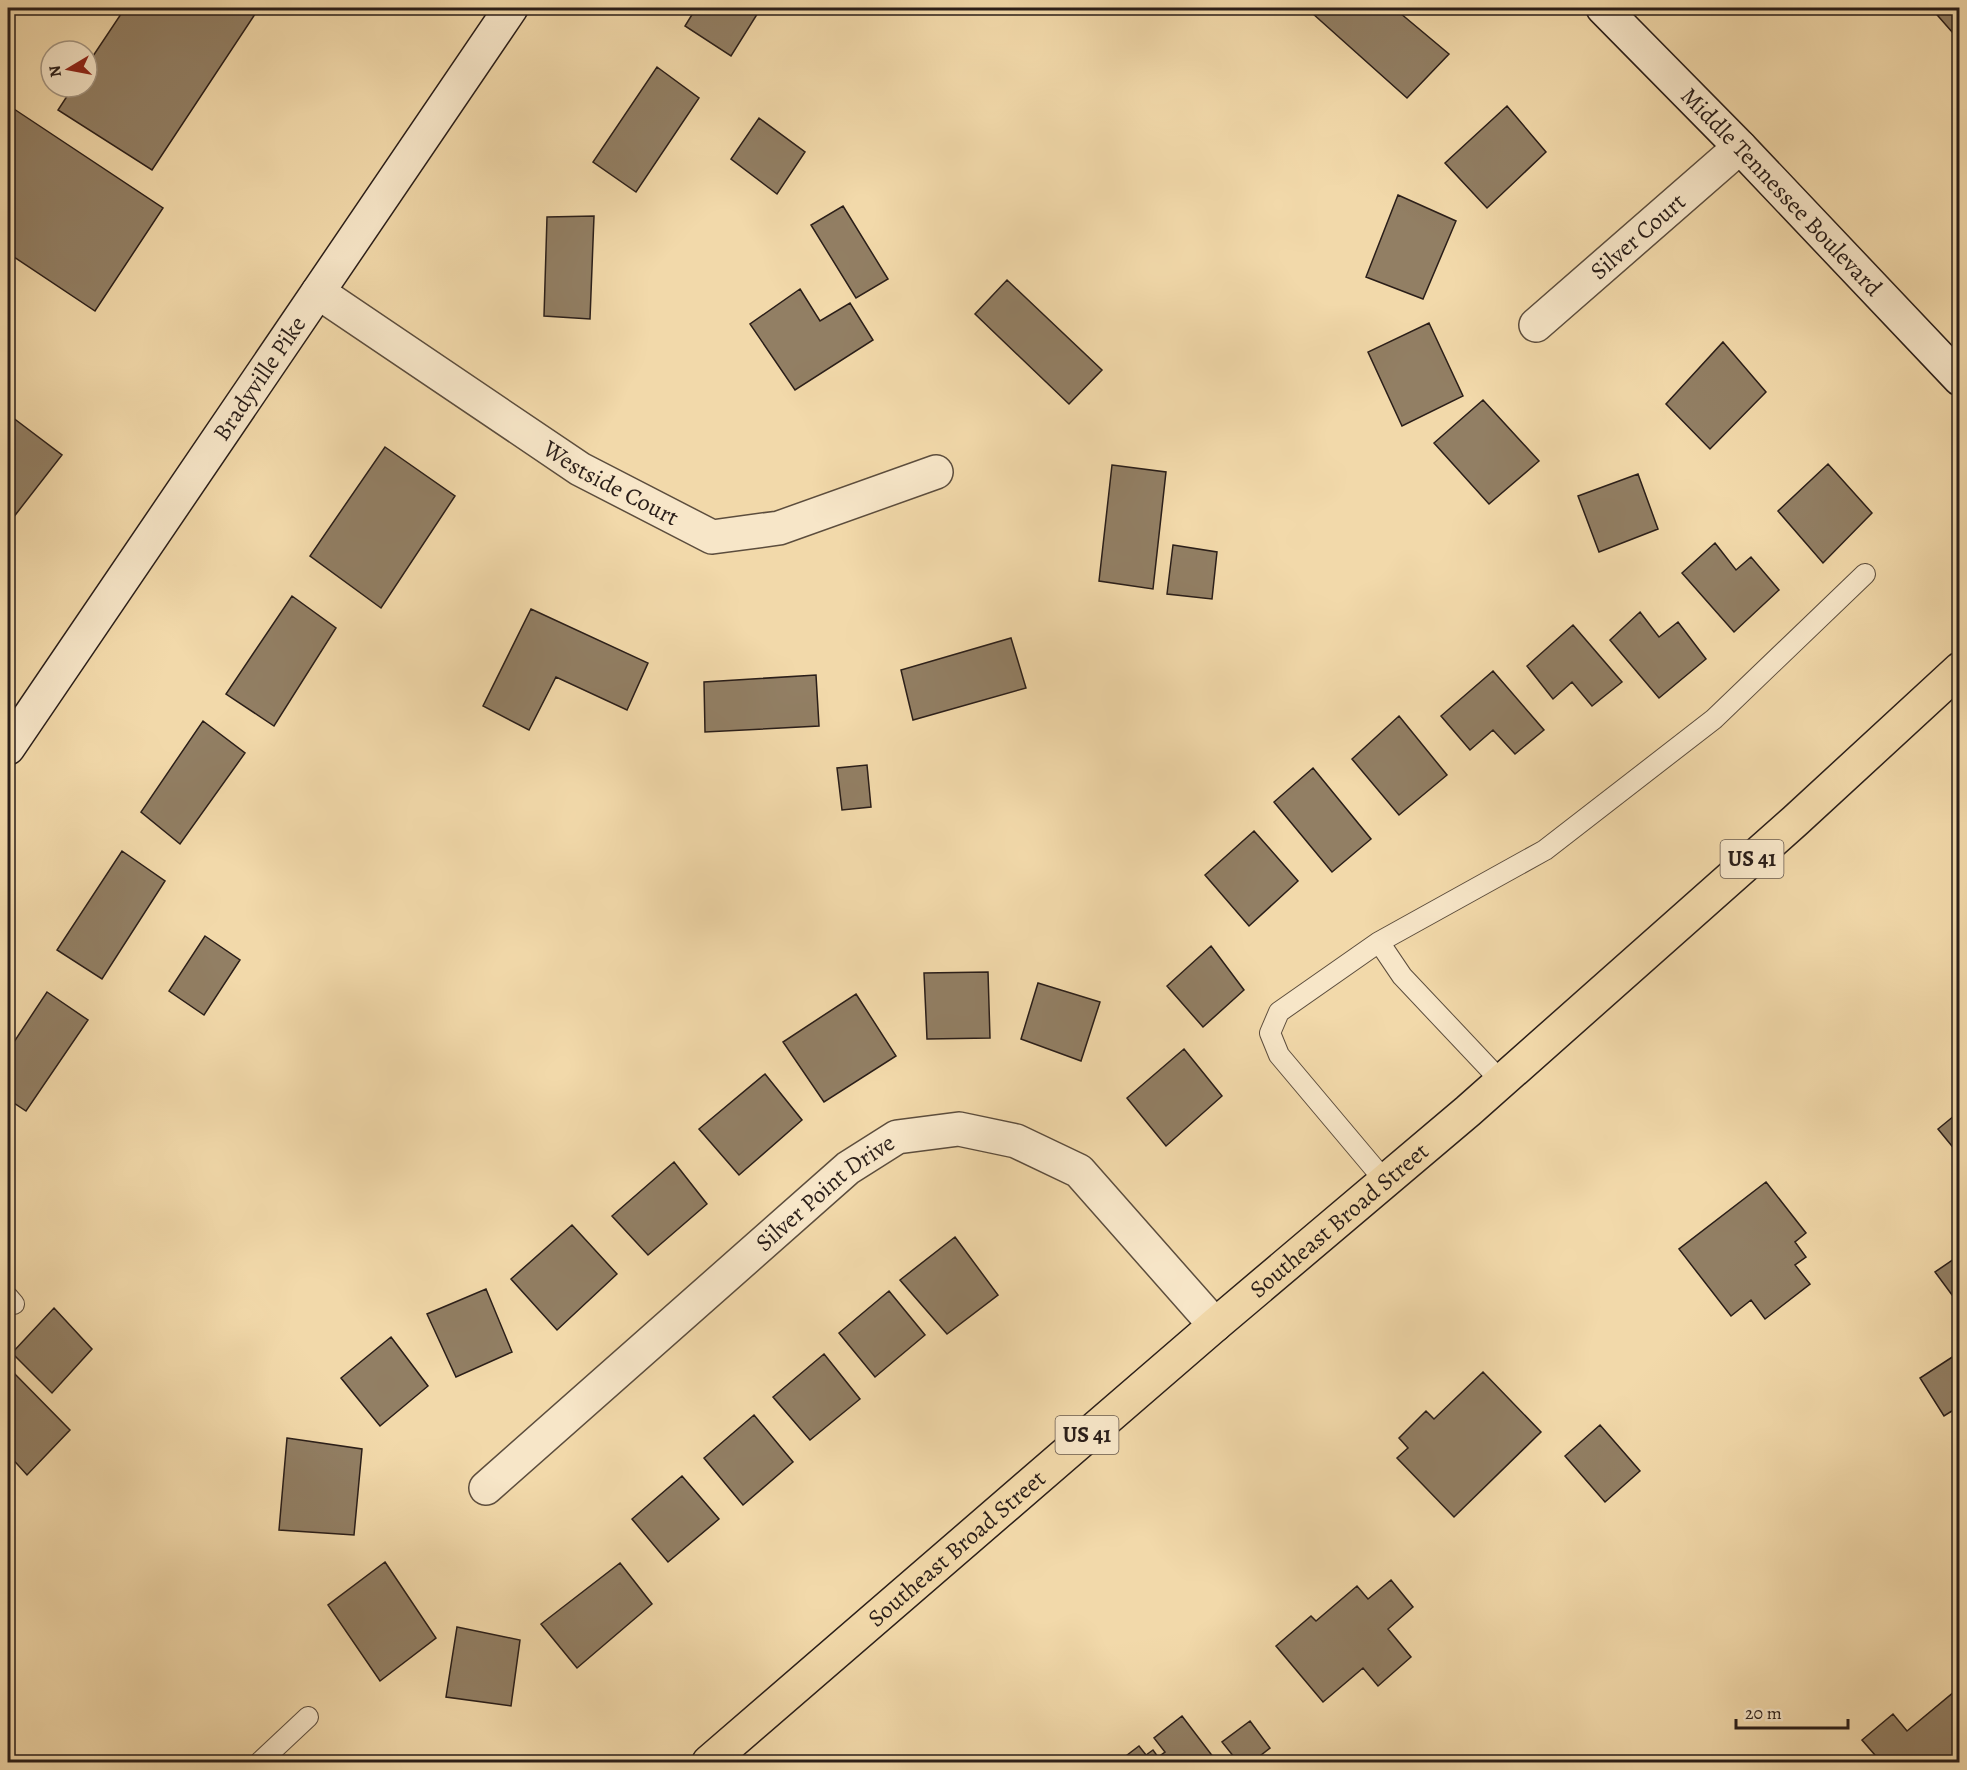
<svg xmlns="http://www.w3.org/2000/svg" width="1967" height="1770" font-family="Alegreya,serif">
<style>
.building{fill:#927f64;stroke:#2a1e19;stroke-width:1.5}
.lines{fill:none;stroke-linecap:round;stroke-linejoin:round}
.lane-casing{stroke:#5c4d3d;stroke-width:22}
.street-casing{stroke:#5c4d3d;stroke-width:36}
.secondary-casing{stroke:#2a1e19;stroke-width:36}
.primary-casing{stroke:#2a1e19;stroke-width:36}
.lane{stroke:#f7e6c8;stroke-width:20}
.street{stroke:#f7e6c8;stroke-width:33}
.secondary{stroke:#f7e6c8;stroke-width:33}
.primary{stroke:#f2d9aa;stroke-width:33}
.labels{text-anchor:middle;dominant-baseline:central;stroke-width:5;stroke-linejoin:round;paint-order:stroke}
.shield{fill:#f7e6c8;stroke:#685a4e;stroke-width:1.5}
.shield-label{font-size:22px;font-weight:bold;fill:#2a1e19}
.street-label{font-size:24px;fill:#2a1e19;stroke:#f7e6c8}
</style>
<rect width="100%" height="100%" fill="#f2d9aa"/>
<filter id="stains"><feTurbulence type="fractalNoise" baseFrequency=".00333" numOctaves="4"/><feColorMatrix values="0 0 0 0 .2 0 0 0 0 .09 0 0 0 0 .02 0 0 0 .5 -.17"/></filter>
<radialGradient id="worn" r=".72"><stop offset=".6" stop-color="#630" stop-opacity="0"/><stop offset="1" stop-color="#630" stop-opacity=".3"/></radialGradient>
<path class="building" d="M125,8H259L152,170L58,110L73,87H87V65Z
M696,8H761L731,56L685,26Z
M1317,8H1394L1449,54L1407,98L1312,13Z
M1931,8H1960V41Z
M657,67L699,98L636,192L593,162Z
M1507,106L1546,152L1487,208L1445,163Z
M11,107L163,208L95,311L8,253V113Z
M759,118L805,152L777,194L731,159Z
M1398,195L1456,221L1423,299L1366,277Z
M843,206L888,279L856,298L811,225Z
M594,216L590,319L544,316L547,217Z
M1007,280L1102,370L1069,404L975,314Z
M800,289L820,321L850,303L873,340L795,390L750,324Z
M1429,323L1463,396L1402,426L1368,352Z
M1723,342L1766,392L1710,449L1666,404Z
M1483,400L1539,461L1489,504L1434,443Z
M8,414L62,455L9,523L8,522Z
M385,447L455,496L381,608L310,556Z
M1828,464L1872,513L1823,563L1778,511Z
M1112,465L1166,472L1153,589L1099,581Z
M1638,474L1658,529L1599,552L1578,496Z
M1715,543L1736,570L1751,557L1779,590L1734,632L1682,573Z
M1173,545L1217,552L1212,599L1167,594Z
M292,596L336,628L274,726L226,694Z
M531,609L648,663L627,710L556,677L529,730L483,706Z
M1640,612L1659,637L1678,622L1706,659L1659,698L1610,640Z
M1573,625L1622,682L1592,706L1572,682L1553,699L1527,666Z
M1011,638L1026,688L913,720L901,670Z
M1493,671L1544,730L1515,754L1493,730L1470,750L1441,716Z
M816,675L819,726L705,732L704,682Z
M1399,716L1447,775L1399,815L1352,759Z
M203,721L245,753L180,844L141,812Z
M867,765L871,807L842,810L837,768Z
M1313,768L1371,839L1332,872L1274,802Z
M1254,831L1298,881L1249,926L1205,875Z
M122,851L165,881L102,979L57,950Z
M205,936L240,960L204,1015L169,991Z
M1211,946L1244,990L1203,1027L1167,986Z
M988,972L990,1038L927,1039L924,973Z
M1038,983L1100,1002L1081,1061L1021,1039Z
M47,992L88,1020L26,1111L8,1099V1051Z
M856,994L896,1056L824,1102L783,1042Z
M1184,1049L1222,1096L1166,1146L1127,1098Z
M765,1074L802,1120L739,1175L699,1129Z
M1960,1111V1156L1938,1129Z
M674,1162L707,1204L648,1255L612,1216Z
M1766,1182L1806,1233L1795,1242L1806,1257L1795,1265L1810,1284L1765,1319L1751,1300L1731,1316L1679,1249Z
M572,1225L617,1274L557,1330L511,1279Z
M955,1237L998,1295L947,1334L900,1280Z
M1960,1255V1296L1955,1299L1935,1272Z
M486,1289L512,1352L456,1377L427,1314Z
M889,1291L925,1335L875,1377L839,1333Z
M54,1308L92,1349L52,1393L12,1353Z
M391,1337L428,1386L380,1426L341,1378Z
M1960,1352V1406L1944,1416L1920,1378Z
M824,1354L860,1399L810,1440L773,1397Z
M8,1367L70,1430L27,1475L8,1454Z
M1483,1372L1541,1432L1454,1517L1397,1458L1408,1448L1399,1438L1426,1411L1434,1419Z
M754,1415L793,1462L743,1505L704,1458Z
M1600,1425L1640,1471L1605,1502L1565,1456Z
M287,1438L362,1449L354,1535L279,1530Z
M682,1476L719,1519L668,1562L632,1519Z
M385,1562L436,1638L380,1681L328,1605Z
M620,1563L652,1604L577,1668L541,1624Z
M1391,1580L1413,1607L1388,1629L1411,1657L1378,1686L1363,1668L1323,1702L1276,1646L1311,1616L1316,1621L1357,1586L1368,1599Z
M457,1627L520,1640L511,1706L446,1697Z
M1960,1687L1958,1762H1881L1862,1740L1893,1714L1907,1731Z
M1182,1716L1217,1762H1118L1139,1746L1146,1755L1153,1750L1158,1757L1165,1752L1154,1738Z
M1250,1721L1270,1748L1252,1762H1238L1222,1742Z"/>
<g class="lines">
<g class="lane-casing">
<path id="lane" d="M1379,942L1402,976L1501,1081
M1385,1181L1279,1055L1270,1033L1279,1012L1379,942L1545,850L1714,719L1865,574
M8,1297L14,1304
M260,1762L308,1717"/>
</g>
<g class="street-casing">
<g id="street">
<path id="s1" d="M318,292L580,469L712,537L779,528L936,472"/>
<path id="s2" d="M1536,325L1740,147"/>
<path id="s3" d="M486,1488L848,1168L897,1137L959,1129L1016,1141L1079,1171L1215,1325"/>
</g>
</g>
<g class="secondary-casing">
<g id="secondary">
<path id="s4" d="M1603,8L1740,147L1960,379"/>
<path id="s5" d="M8,748L511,8"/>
</g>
</g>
<g class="primary-casing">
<g id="primary">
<path id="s6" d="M709,1762L1215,1325L1468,1111L1795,821L1960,669"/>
</g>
</g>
<use href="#lane" class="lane"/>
<use href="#street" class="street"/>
<use href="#secondary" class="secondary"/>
<use href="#primary" class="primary"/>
</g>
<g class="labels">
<g class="shield">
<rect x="1720.5" y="840" width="63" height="38" rx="4.5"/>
<rect x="1055.5" y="1416" width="63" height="38" rx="4.5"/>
</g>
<g class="shield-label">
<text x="1752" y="859">US 41</text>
<text x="1087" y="1435">US 41</text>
</g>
<g class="street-label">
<text stroke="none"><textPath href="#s4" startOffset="256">Middle Tennessee Boulevard</textPath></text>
<text stroke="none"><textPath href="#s2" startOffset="135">Silver Court</textPath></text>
<text stroke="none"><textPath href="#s5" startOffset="447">Bradyville Pike</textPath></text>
<text stroke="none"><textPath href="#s1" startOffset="350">Westside Court</textPath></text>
<text stroke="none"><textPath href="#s3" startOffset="450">Silver Point Drive</textPath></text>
<text stroke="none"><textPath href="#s6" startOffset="831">Southeast Broad Street</textPath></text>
<text stroke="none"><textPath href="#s6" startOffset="327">Southeast Broad Street</textPath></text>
</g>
</g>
<rect width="1967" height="1770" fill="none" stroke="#f2d9aa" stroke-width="30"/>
<rect x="9" y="9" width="1949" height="1752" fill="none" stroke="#2a1e19" stroke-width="3"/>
<rect x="15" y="15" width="1937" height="1740" fill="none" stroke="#2a1e19" stroke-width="1.5"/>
<g transform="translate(69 69) rotate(260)"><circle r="28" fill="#f7e6c8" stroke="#a59682" stroke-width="1.5"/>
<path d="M0-4.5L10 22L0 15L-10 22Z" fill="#8f2418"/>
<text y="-9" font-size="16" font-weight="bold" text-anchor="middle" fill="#2a1e19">N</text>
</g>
<path d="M1736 1719v9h112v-9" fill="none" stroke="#2a1e19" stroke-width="3"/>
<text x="1745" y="1719" font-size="18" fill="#2a1e19" stroke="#f7e6c8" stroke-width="4.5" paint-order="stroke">20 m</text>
<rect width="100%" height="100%" filter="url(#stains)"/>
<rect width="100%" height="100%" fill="url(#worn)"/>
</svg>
